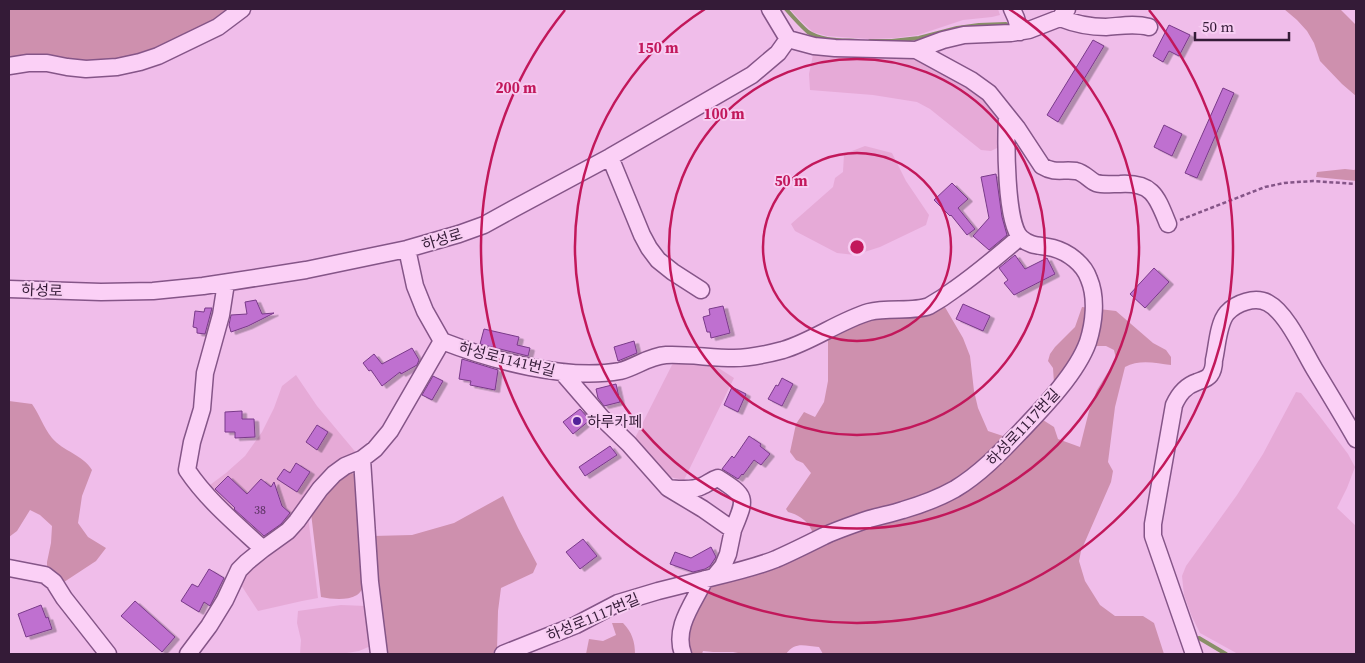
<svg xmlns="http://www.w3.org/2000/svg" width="1365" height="663" font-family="'Source Serif 4','Noto Sans KR',serif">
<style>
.farmland{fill:#e6aad7}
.green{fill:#ce90ae}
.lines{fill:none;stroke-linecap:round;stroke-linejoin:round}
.stream{stroke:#898f68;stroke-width:4}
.building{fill:#bf70d0;stroke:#793a89;filter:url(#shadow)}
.minor-casing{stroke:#855588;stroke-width:19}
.path{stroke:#855588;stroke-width:2.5;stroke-dasharray:4 2.5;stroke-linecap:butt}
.minor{stroke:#fbd0f6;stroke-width:16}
.ring{fill:none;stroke:#c2185b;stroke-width:2.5}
.poi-dot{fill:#52229a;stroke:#f7cdf2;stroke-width:2}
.labels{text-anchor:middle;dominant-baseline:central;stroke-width:4;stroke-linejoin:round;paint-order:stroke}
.number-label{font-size:12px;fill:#57305d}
.street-label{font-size:15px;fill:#341b37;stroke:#f7cdf2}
.poi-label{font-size:15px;fill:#341b37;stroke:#f7cdf2;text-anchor:start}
.centre{fill:#c2185b;stroke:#f7cdf2;stroke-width:2.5}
.ring-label{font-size:15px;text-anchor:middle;font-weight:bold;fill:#c2185b;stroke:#f7cdf2;stroke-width:4;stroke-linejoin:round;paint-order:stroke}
</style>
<defs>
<filter id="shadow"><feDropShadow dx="4.5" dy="2.5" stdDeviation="0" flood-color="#0004"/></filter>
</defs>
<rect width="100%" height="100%" fill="#f0bdea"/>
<path class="farmland" d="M790,9H998L1000,15L992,17L963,20L918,35L895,38L870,39L827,36L813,32L799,19Z
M814,50L914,55L988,97L1001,121V143L997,148L991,151L981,150L930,109L917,102L873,95L810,90L809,74Z
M865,146L892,153L906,181L929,215L926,225L880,247L855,255L837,253L795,231L791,224L833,187L835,178L843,172L844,154Z
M673,363H700L717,367L734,378L684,480L665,476L635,438Z
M296,375L317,406L358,455L295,517L262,544L206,488L226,473L245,456L262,432L274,408L282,386Z
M1296,392L1301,393L1321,418L1348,454L1355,467L1347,488L1337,508L1356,526V654H1238L1200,633L1192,617L1184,595L1182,576L1186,566L1237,495L1263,454Z
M308,516L318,598L302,601L258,611L241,585L247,571Z
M341,605L366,606L373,645L359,651L341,654H300L301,640L297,623L298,611Z"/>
<path class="green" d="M9,9H231L194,31L133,62L9,61Z
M1284,9H1340L1356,25V96L1342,84L1320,61L1314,43L1307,31L1297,20Z
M1345,169L1354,170L1356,169V181L1316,177L1317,172Z
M942,302L963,338L970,356L974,391L978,408L988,431L1003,436L1029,435L1043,420L1054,427L1058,439L1080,447L1089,411L1097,390L1116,359L1114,350L1106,346H1095L1054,383L1053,368L1048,361L1050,354L1055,347L1075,327L1082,307L1116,311L1153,343L1166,350L1171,357V365C1156,363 1139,359 1125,367L1115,407L1108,462L1113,471L1111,482L1081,551L1079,561L1085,581L1100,605L1115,616H1143L1154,623L1164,654H823L819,647C805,646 795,641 786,654H743L733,652H713L703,651L702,654H688L685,628L710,585L814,545C814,540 814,533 811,529C807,520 797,514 788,512L786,509L811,473L803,463L796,460L790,452L796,424L804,412L815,417L824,402L828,381V336L859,320Z
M9,401L32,404C40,415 43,427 52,438C63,451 83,455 92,470L82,496L78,523L88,537L106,548L96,561L61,584L47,570V562L51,543L52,526L40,515L30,510L17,531L9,537Z
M348,472L355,474L364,586C362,589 360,593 357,595C346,601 332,599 321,597L311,513L324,494Z
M503,496L518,528L537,564L533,573L501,588L498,611L497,651L491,654H384L373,536L412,535L454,523Z
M612,623H623C632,632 635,642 635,654H586L589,639L603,641L616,635Z"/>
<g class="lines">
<path class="stream" d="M786,9C793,17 800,25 808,32C821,41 842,40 858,41
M870,41H892L919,38L957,28L979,25L1006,24
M1199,638L1226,654"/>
</g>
<path class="building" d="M1169,25L1190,35L1179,56L1169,51L1163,62L1153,56Z
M1093,40L1104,46L1058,122L1047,115Z
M1223,88L1234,93L1197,178L1185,173Z
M1164,125L1182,134L1172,156L1154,147Z
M996,174L1002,217L1007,235L989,250L973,236L989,218L981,177Z
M952,183L968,199L958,208L975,229L967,235L951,215L950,216L934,200Z
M1015,255L1025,269L1047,258L1055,274L1014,295L1004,283L1008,280L999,268Z
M1154,268L1169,282L1145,308L1130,294Z
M256,300L262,314L274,313L248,326L231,332L229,325L231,315L247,314L245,302Z
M963,304L990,316L983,331L956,319Z
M723,306L730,333L711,338L710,332H707L703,317L710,315L709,309Z
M205,308H212L205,334L197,333V328L193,327L195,311L204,312Z
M484,329L519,337L517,345L530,348L528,356L480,344Z
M634,341L637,353L618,361L614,347Z
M412,348L419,360L417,365L401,374L400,372L382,386L371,370L369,371L363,363L374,354L382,364Z
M462,359L498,370L495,390L470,385L471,381L459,379Z
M433,376L443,381L432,400L422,395Z
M782,378L793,384L782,406L768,399L776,385L778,386Z
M616,384L620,402L604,406L598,398L596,389Z
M732,387L746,394L738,412L724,405Z
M580,409L590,420L573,434L563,422Z
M242,411V419H254L255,437L235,438V432H225V412Z
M317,425L328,432L317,450L306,442Z
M749,436L761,444L760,446L770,454L761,465L754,460L743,475L742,474L738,479L722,469L732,456L734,458Z
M610,446L617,455L585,476L579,467Z
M296,463L310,472L297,492L277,479L284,469L290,473Z
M228,476L247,494L261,479L271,487L274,482L282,506L290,513L281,524L264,536L234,509L235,508L215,489Z
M583,539L597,556L580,569L566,552Z
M711,547L716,557L710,566L705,569L693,572L670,564L675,552L691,558Z
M209,569L224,578L210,606L204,602L199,612L181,601L192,584L198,587Z
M135,601L175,637L162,652L121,616Z
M41,605L46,618L48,617L52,629L26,637L18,614Z"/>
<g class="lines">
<g class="minor-casing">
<path id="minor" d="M1012,9L1016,18L1020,32
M1060,18C1075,24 1089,27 1106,27C1121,26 1134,23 1149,27
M788,39L814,46L835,48L916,50L943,40L964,35L1011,33L1029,30L1060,18L1067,9
M916,50L971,80L989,93L1017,128L1042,166C1055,174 1063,169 1076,171C1085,173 1089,180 1096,183C1103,185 1112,184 1120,184C1153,182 1157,197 1168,224
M9,66L28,63H47L67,67L86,69L117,67L140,62L158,56L218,27L242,9
M610,157L642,235L649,248L658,260L673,272L701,290
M407,249L415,286L425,311L442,341C491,360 566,381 620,371C636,367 649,356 666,355C689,354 711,358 734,358C750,358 768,354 783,350C813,341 839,321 869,312C887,307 915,312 929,306C938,301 947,295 955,289C978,273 999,255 1020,237
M226,283L221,315L205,373L202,409L192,442L187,470C207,500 236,524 263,549
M9,289L101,292L153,291L203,286L306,270L407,249L459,234L484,225L513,209L610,157L752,75L778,53L788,39L770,9
M562,372L601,417L629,444L668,488C679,489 692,491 702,486C708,484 711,480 718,478C748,497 746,498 733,530L703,509L668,488
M362,459L370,582L379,654
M9,568L45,575L54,582L64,598L108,654
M714,577C735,572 756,567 776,559C792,552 808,544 824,536C837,530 852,525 866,520C878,516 891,514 903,510C920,505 939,498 955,489C980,474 1000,453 1020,432C1043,408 1077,373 1088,342C1094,323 1097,298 1089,279C1084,264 1068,252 1053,248C1041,245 1031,247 1021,238C1005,223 1006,139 1007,116
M188,654L209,626L225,600L239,570L247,562L263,549L288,531L297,521L320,489L334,474L345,466L362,459L375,449L390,431L442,341
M503,654L576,625L618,603L658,591L714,577L723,566L728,554L733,530
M683,654C673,627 694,603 705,579
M1194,654L1153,536V524L1174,405C1179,394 1185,386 1197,382C1202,380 1207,379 1210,375C1213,371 1214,365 1214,360C1217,348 1218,323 1227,313C1236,303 1255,296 1268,303C1287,313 1304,352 1315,370C1329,393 1343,416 1356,439"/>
</g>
<path class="path" d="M1180,220L1265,187L1284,183L1313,181L1356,184"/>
<use href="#minor" class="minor"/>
</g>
<g class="ring">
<circle cx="857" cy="247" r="94"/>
<circle cx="857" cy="247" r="188"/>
<path d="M1009 9A282 282 0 1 1 705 9"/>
<path d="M1149 10A376 376 0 1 1 565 10"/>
</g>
<circle class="poi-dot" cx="577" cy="421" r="5"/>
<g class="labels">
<g class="number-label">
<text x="260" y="510">38</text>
</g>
<g class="street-label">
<text transform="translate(442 239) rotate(-17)">하성로</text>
<text transform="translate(42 290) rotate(2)">하성로</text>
<text transform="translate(507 359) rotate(14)">하성로1141번길</text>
<text transform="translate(1023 427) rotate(-47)">하성로1117번길</text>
<text transform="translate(593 617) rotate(-23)">하성로1117번길</text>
</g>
<g class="poi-label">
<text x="587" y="421">하루카페</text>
</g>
</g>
<circle cx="857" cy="247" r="8" class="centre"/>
<g class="ring-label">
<text x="658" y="53">150 m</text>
<text x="516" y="93">200 m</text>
<text x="724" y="119">100 m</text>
<text x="791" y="186">50 m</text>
</g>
<rect width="1365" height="663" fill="none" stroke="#341b37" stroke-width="20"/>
<path d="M1195 32v8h94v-8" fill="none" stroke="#341b37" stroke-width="2.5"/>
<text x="1202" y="32" font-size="15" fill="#341b37" stroke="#f7cdf2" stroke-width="4" paint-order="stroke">50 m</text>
</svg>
